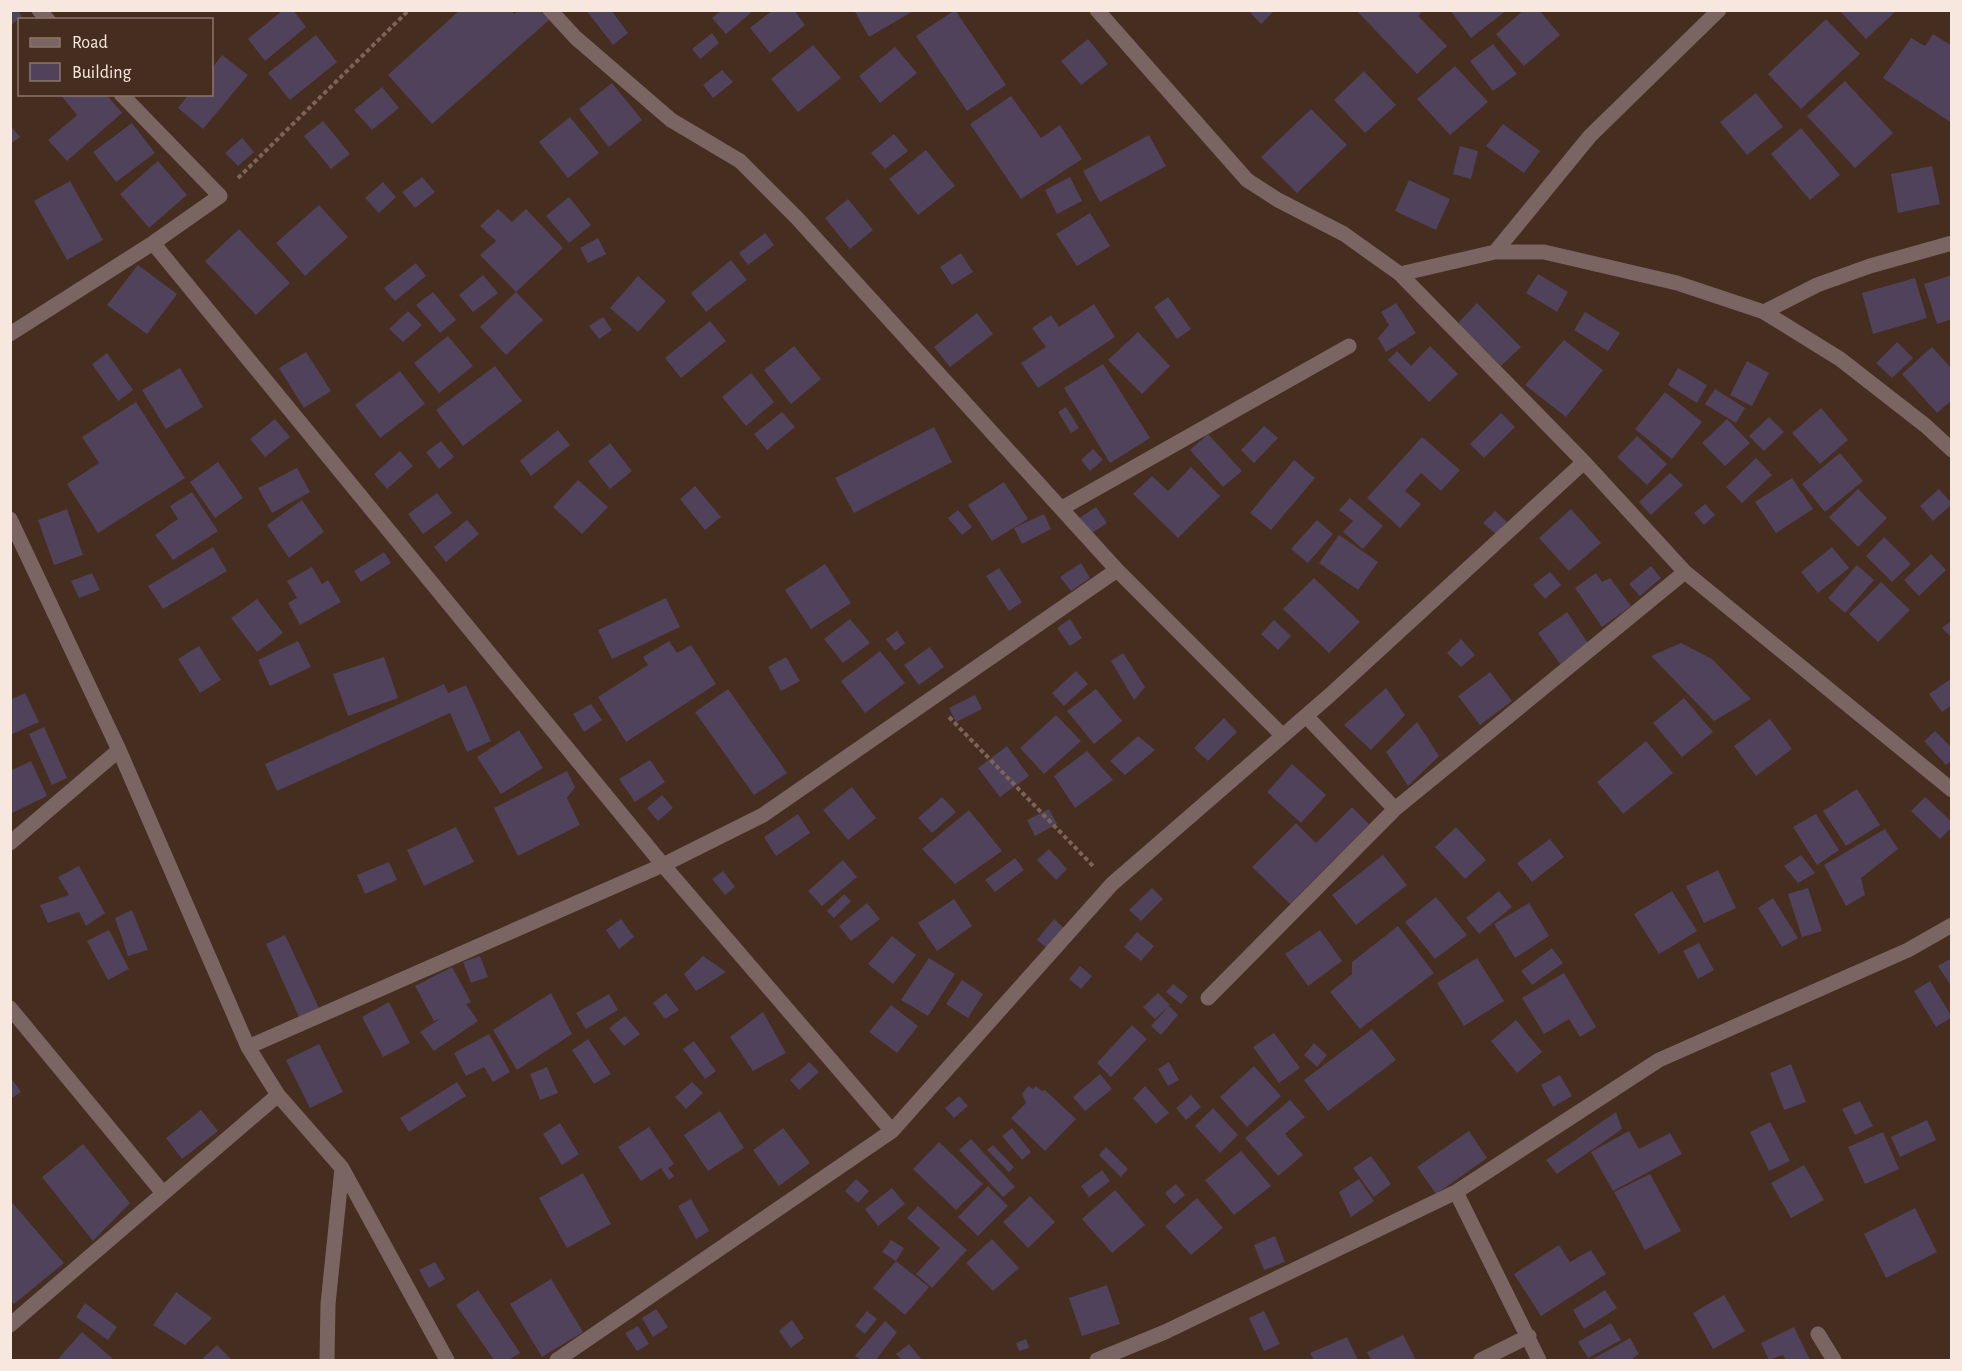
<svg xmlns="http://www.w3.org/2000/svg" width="1962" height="1371" font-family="'Alegreya Sans',sans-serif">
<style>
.building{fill:#50425a}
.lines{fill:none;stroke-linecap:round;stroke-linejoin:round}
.path{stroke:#7b6559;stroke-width:4;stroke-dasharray:4.5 3;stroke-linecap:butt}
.minor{stroke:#7b6562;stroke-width:15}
</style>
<rect width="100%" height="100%" fill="#452d1f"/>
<path class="building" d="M10,10H17L22,16L10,26Z
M283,10H293L306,27L265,61L248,39Z
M460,10H511L514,14L519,10H540L549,20L432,124L388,75Z
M586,10H611L628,33L613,45Z
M721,10H754L726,34L712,18Z
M773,10H794L805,25L770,53L750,28Z
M854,10H915L869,37Z
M955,10L1006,85L967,111L916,36Z
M1248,10H1275L1261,24Z
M1356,10H1424L1418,16L1447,46L1417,74Z
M1450,10H1507L1471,38Z
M1524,10H1539L1560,35L1524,66L1496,34Z
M1839,10H1897L1866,39Z
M1826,19L1860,54L1801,109L1768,74Z
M712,33L719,43L700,59L692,49Z
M1933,34L1952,46V123L1883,78L1911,38L1925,46Z
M316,35L337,62L290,100L268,73Z
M1088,39L1108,64L1081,85L1061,61Z
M1493,44L1517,74L1493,91L1470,61Z
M813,45L841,78L798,112L771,79Z
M895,47L917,73L880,103L859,76Z
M222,55L248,75L203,129L178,108L189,94H212V68Z
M1455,66L1488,102L1450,135L1417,99Z
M722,70L733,82L713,98L703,85Z
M1364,71L1396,105L1365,133L1334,100Z
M1845,81L1893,133L1855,168L1807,116Z
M612,83L642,120L609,147L579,109Z
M382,87L399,108L372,130L354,110Z
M1756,93L1783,127L1747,155L1720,122Z
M60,94H106L122,113L67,161L48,140L77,115Z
M1011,96L1041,138L1060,125L1082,159L1021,199L970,124Z
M1311,109L1347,145L1297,193L1261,157Z
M570,117L599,153L568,178L539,142Z
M323,121L350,154L331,169L304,136Z
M132,123L155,153L116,182L93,152Z
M1503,124L1540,151L1524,173L1486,146Z
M10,125L20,137L10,144Z
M1801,128L1840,175L1810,200L1771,154Z
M894,134L908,151L885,169L871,153Z
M1149,135L1166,166L1100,202L1083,171Z
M242,138L254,152L238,166L225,153Z
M1460,146L1478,151L1471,179L1453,174Z
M926,150L955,186L918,215L889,179Z
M158,161L187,195L149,228L120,194Z
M1932,166L1940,204L1898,213L1891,174Z
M422,177L435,192L415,208L402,192Z
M1070,177L1082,201L1057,214L1045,190Z
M1409,180L1450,199L1436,230L1395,211Z
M70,181L103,240L67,260L34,201Z
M383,182L396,197L379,213L365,198Z
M569,197L591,225L569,243L546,216Z
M848,199L873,230L850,249L825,218Z
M319,205L348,237L305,276L276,243Z
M498,209L512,222L526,209L563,248L516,292L480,255L496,241L480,226Z
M1090,213L1110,246L1077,266L1056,234Z
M239,229L290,283L256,315L205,261Z
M765,233L774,245L748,265L739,253Z
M598,238L606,254L588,263L580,248Z
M961,253L973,272L952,285L940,267Z
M731,260L747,280L706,312L691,293Z
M416,263L426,276L395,301L384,288Z
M138,265L177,294L147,334L107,305Z
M1538,274L1568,292L1557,312L1526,293Z
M483,275L498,293L473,312L459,295Z
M1952,275V319L1937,324L1924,284Z
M638,276L666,301L638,332L610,308Z
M1915,278L1927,318L1873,334L1862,293Z
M433,292L456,320L440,333L416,305Z
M516,292L543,320L506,355L480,327Z
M1168,297L1191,329L1177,339L1154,307Z
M1396,303L1416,333L1386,352L1378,338L1389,325L1381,312Z
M1477,303L1521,347L1501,366L1458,323Z
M1094,304L1115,337L1038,388L1021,363L1046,347L1032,328L1051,315L1059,327Z
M408,311L422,325L403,342L389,329Z
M1585,312L1620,333L1608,351L1574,330Z
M977,313L993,334L950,367L934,347Z
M603,317L612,330L599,339L589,326Z
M710,321L726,341L681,378L665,358Z
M1138,332L1170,366L1142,394L1108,360Z
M448,336L473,366L439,393L414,363Z
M1564,340L1603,370L1566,417L1525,385Z
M1897,342L1913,358L1892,378L1876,363Z
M794,346L821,379L791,404L764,370Z
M1430,346L1458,374L1429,402L1388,360L1397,351L1411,366Z
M1932,347L1952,369V400L1937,413L1902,374Z
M306,352L331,391L304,408L279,368Z
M107,353L133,390L118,401L92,364Z
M1747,361L1769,373L1752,406L1730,395Z
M1103,364L1150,438L1110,463L1064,388Z
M495,366L522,401L463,446L436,410Z
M180,368L203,407L166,429L142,390Z
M1678,368L1707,385L1697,403L1668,385Z
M400,371L425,404L380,438L355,405Z
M751,373L774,402L746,426L722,397Z
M1715,389L1745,408L1736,423L1705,404Z
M1665,392L1702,422L1672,459L1635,429Z
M136,402L185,478L98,533L67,484L99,463L82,437Z
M1066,407L1079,428L1071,433L1058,412Z
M1821,408L1848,440L1820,464L1792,433Z
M782,412L795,427L767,450L754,434Z
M1501,413L1515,427L1484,458L1470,444Z
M1769,417L1784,432L1764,451L1749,436Z
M275,419L290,437L265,457L250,439Z
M1727,419L1750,443L1725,466L1702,443Z
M1264,426L1278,438L1254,463L1241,450Z
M934,427L952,462L854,513L835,478Z
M558,430L570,445L531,476L520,461Z
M1208,434L1242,471L1223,487L1190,450Z
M1637,436L1667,464L1647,485L1617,457Z
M1422,437L1460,470L1441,491L1421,473L1405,491L1421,504L1400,528L1367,498Z
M441,441L454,457L439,469L426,452Z
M610,443L632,471L610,489L588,461Z
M1093,449L1103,460L1090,471L1081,460Z
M400,451L413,466L387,489L374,474Z
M1840,453L1863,481L1825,512L1802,484Z
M1756,458L1772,475L1742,503L1726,487Z
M1294,460L1315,478L1271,530L1250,513Z
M218,462L243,498L215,518L190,482Z
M1191,467L1220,496L1178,538L1133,494L1152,476L1168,491Z
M297,468L310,492L272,513L258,488Z
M1670,473L1683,485L1651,515L1639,502Z
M1792,478L1813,509L1776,533L1755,502Z
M578,480L608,507L582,534L553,507Z
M1004,482L1028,519L992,541L968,505Z
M695,486L721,517L705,530L680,499Z
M1858,489L1887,518L1858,547L1829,517Z
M1939,489L1952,504L1933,521L1920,506Z
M192,492L218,531L173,560L155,535L178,519L170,506Z
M437,493L452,513L423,534L408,514Z
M1350,498L1383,526L1363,549L1343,532L1353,521L1339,510Z
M302,500L324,532L289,558L267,525Z
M1705,504L1715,515L1704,525L1694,513Z
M1096,507L1107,523L1089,535L1078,519Z
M67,509L83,555L54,565L38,520Z
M1571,509L1601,543L1569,571L1539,538Z
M958,510L972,527L962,535L948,518Z
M1495,511L1507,522L1496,534L1483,523Z
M1044,514L1051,529L1022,544L1014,528Z
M467,520L479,534L446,562L434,547Z
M1317,520L1333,534L1308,563L1291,549Z
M1339,535L1378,562L1358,590L1319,563Z
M1884,537L1911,564L1892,582L1866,556Z
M213,547L227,571L163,609L148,586Z
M1832,547L1849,568L1818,593L1801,572Z
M384,552L391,563L361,582L354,571Z
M1931,554L1946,570L1919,596L1904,580Z
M1081,563L1090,578L1071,591L1060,577Z
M825,564L851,603L811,629L785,590Z
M1857,565L1874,580L1845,613L1828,598Z
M1651,566L1661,578L1640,596L1629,584Z
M312,567L322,584L328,580L341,602L300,625L288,603L297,598L287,581Z
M999,568L1022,602L1009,611L986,576Z
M1550,572L1561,585L1545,599L1533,585Z
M92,573L100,590L79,598L71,581Z
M1596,573L1602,582L1610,578L1631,606L1602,627L1575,588Z
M1314,578L1360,622L1329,653L1283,609Z
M1881,582L1910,610L1878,642L1849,614Z
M666,598L680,627L612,659L598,630Z
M257,599L283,633L257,652L231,618Z
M1567,612L1588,643L1560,664L1538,633Z
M850,619L870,643L843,663L824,639Z
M1070,619L1082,638L1070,646L1057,628Z
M1274,620L1291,636L1278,650L1261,634Z
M1952,620V638L1942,628Z
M897,631L905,643L895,651L886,639Z
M1461,639L1475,655L1461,667L1447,653Z
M298,641L311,667L270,686L258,660Z
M669,641L677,653L691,645L716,684L626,742L598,697L648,665L643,657Z
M1681,643L1712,659L1751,699L1714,721L1651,656Z
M199,646L221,680L200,693L178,659Z
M930,647L944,667L919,685L904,665Z
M880,651L905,683L865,713L841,681Z
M1123,653L1145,687L1134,700L1111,661Z
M384,657L398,698L348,716L333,674Z
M786,657L800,681L781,691L768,667Z
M1076,671L1088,684L1064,706L1052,693Z
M1490,672L1512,701L1480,725L1458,696Z
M1952,678V705L1942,712L1929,694Z
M444,684L448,693L466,685L491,741L467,752L450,713L277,791L265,764Z
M1386,688L1405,715L1371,750L1344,725Z
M728,689L787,773L754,795L695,712Z
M1096,689L1122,721L1094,744L1067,711Z
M25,693L39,722L10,735V700Z
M975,695L982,709L956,722L949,708Z
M1684,698L1713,732L1682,757L1653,723Z
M591,704L602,720L584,732L573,714Z
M1056,715L1081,741L1044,774L1020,748Z
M1224,718L1237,732L1208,761L1194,748Z
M1770,719L1792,749L1756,776L1734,746Z
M1417,722L1439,756L1408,786L1386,752Z
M44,727L67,778L52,785L29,734Z
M519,730L543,768L501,794L477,757Z
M1935,731L1952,748V760L1946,765L1924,741Z
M1138,736L1155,750L1125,775L1110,761Z
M1646,741L1673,773L1623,814L1597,782Z
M1007,746L1029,776L1000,797L978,768Z
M1087,751L1113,780L1075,808L1054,776Z
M650,760L665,782L635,802L619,779Z
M31,761L47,796L10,814V771Z
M1292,764L1326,795L1301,823L1267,792Z
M567,771L575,787L567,798L580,825L518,856L494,808Z
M852,787L876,818L848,840L823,810Z
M1857,789L1880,825L1846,846L1823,811Z
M662,795L673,808L658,821L647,808Z
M942,797L956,812L932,833L918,818Z
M1925,797L1952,822V827L1940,839L1911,811Z
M1352,807L1369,824L1290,904L1252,867L1296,823L1316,843Z
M1049,809L1057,824L1035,836L1027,820Z
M969,810L1002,851L955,884L922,849Z
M798,814L810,833L776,856L764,837Z
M1816,814L1839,850L1817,865L1793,827Z
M456,827L474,862L424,886L407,850Z
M1456,827L1486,860L1465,879L1435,847Z
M1885,829L1898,849L1861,878L1865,895L1846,906L1824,865Z
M1550,839L1564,857L1532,882L1517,863Z
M1049,849L1067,869L1056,880L1037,860Z
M1383,855L1407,885L1356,925L1332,895Z
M1801,855L1815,873L1798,883L1784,866Z
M1015,858L1024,870L995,892L985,880Z
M843,860L857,877L822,906L808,891Z
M389,862L397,880L365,894L357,875Z
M79,866L105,913L86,926L79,912L48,923L40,905L69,895L58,877Z
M1718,870L1736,908L1704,923L1686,886Z
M723,871L735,887L725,895L712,879Z
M1152,888L1163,899L1141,921L1129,910Z
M1808,888L1822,931L1802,937L1788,894Z
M1499,891L1512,907L1479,934L1466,918Z
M1672,891L1697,931L1659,954L1634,914Z
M844,894L851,901L834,918L827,911Z
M1436,897L1467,935L1435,959L1405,922Z
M1773,898L1798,938L1782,947L1758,908Z
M954,899L972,926L937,951L918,923Z
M867,903L880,919L851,941L839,926Z
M1529,903L1549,936L1515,958L1494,924Z
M132,910L148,950L128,956L115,918Z
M621,919L634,937L619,949L606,930Z
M1054,919L1066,930L1049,950L1037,940Z
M1398,926L1434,973L1360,1029L1330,992L1352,974V962Z
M109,930L129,969L108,980L87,941Z
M1320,930L1342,961L1308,986L1285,954Z
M1137,932L1154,946L1141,961L1124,947Z
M285,935L319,1008L299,1017L266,944Z
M892,936L916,955L893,984L868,964Z
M1699,943L1714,970L1698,979L1683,951Z
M1552,948L1563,963L1532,985L1521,971Z
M480,956L488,977L471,983L463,962Z
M703,956L726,972L696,991L684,974Z
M929,958L955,974L928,1016L901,1000Z
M1477,958L1504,1001L1464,1026L1437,983Z
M1952,958V987L1938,966Z
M1080,966L1092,976L1081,989L1069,979Z
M452,967L471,1002L466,1004L478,1021L434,1051L420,1032L441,1018L434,1021L415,986Z
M1564,973L1596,1027L1580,1037L1569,1019L1544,1034L1522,998Z
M962,980L983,994L968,1018L946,1004Z
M1930,981L1952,1017L1936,1027L1914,991Z
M1173,984L1188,996L1181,1004L1166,992Z
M551,993L572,1034L517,1070L493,1030Z
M666,993L679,1010L665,1019L653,1003Z
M1158,993L1170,1005L1155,1019L1143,1007Z
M609,994L618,1010L586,1029L576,1013Z
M389,1002L410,1043L383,1057L362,1017Z
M891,1005L918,1026L897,1053L869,1032Z
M1169,1006L1178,1015L1161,1035L1151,1026Z
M763,1012L786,1053L753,1071L730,1037Z
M625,1016L640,1034L624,1046L609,1028Z
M1516,1020L1542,1052L1517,1073L1491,1041Z
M1132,1025L1147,1039L1111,1077L1097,1063Z
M1372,1029L1396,1060L1328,1111L1304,1080Z
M1274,1033L1300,1068L1279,1083L1253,1047Z
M489,1034L510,1072L493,1082L484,1067L466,1076L454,1053Z
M588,1039L611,1074L594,1084L572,1050Z
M694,1041L716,1071L705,1079L683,1049Z
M1314,1043L1327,1055L1317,1067L1304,1055Z
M319,1044L343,1092L310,1108L286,1060Z
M809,1062L819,1072L799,1090L790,1080Z
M1169,1062L1179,1080L1168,1086L1158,1069Z
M1791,1064L1806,1102L1784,1110L1770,1073Z
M1254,1066L1281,1096L1247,1127L1220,1097Z
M547,1067L558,1093L540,1100L530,1074Z
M1100,1074L1112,1089L1085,1111L1073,1097Z
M1560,1075L1572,1096L1553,1107L1541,1085Z
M10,1077L21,1092L10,1099Z
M457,1082L466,1096L409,1132L400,1118Z
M692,1082L703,1093L686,1109L675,1097Z
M1028,1086L1033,1089L1036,1086L1042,1091L1045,1090L1076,1119L1045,1151L1011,1118L1026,1103L1022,1094Z
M1145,1086L1169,1113L1156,1124L1133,1098Z
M1191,1095L1201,1107L1186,1120L1176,1108Z
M959,1096L968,1106L954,1118L945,1108Z
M1290,1100L1305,1117L1285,1134L1303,1155L1278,1176L1245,1138Z
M1860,1101L1873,1126L1855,1135L1842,1109Z
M1213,1108L1238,1135L1220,1153L1195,1126Z
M201,1110L218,1131L182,1159L166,1138Z
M720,1111L744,1148L708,1171L684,1135Z
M1616,1112L1622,1129L1557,1174L1546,1160Z
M1927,1120L1936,1140L1900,1157L1891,1137Z
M1770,1122L1790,1161L1769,1171L1750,1132Z
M560,1123L579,1154L562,1165L543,1134Z
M649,1127L674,1164L668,1168L674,1176L669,1180L661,1168L641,1181L618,1147Z
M783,1128L810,1163L779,1186L753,1150Z
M1012,1128L1031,1152L1022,1160L1002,1136Z
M1469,1131L1487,1158L1436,1194L1417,1167Z
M1629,1131L1639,1149L1670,1133L1682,1154L1613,1191L1591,1152Z
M1883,1132L1899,1169L1865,1184L1848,1147Z
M971,1139L1015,1187L1003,1197L959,1150Z
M939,1142L983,1184L956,1210L913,1169Z
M83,1144L130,1203L93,1241L42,1177Z
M993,1145L1014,1167L1009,1172L987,1150Z
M1106,1147L1128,1169L1121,1177L1099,1155Z
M1241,1151L1271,1186L1234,1215L1205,1180Z
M1371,1156L1391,1184L1374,1197L1353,1168Z
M1804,1165L1824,1200L1791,1218L1771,1183Z
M1102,1170L1110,1181L1089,1197L1081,1186Z
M583,1173L611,1224L567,1248L539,1198Z
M1650,1174L1681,1231L1645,1250L1614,1192Z
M856,1179L869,1191L858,1203L845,1191Z
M1359,1179L1374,1201L1351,1217L1339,1192Z
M1176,1184L1185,1195L1174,1204L1165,1193Z
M988,1186L1008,1206L978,1236L958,1217Z
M892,1188L905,1204L878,1226L865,1209Z
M1115,1190L1145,1225L1112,1253L1082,1219Z
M1030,1196L1055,1222L1028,1248L1003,1222Z
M1197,1198L1223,1228L1191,1255L1165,1226Z
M691,1199L709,1231L696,1239L678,1206Z
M10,1200L64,1263L14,1304L10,1300Z
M918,1206L967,1250L932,1288L916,1274L940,1248L907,1218Z
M1915,1208L1937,1252L1886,1278L1864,1234Z
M1275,1236L1285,1262L1264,1270L1254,1245Z
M992,1239L1019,1268L993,1291L966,1263Z
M891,1240L904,1248L896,1261L882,1252Z
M1559,1245L1570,1262L1591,1250L1606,1274L1541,1316L1514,1274Z
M896,1261L929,1287L905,1315L873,1288Z
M435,1262L445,1279L429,1288L419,1270Z
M551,1279L583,1332L542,1357L510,1304Z
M1107,1285L1120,1324L1082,1336L1069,1298Z
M478,1290L520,1353L509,1360H494L456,1305Z
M1605,1290L1617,1308L1584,1329L1573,1310Z
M176,1292L212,1318L185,1345L153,1325Z
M1724,1295L1745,1331L1713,1349L1693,1313Z
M85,1303L117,1327L108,1340L76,1317Z
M656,1309L668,1327L653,1337L642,1318Z
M867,1311L877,1319L865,1334L855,1326Z
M1264,1311L1280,1344L1264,1351L1249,1318Z
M792,1320L804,1338L791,1348L779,1331Z
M885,1321L897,1332L876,1360H861L855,1356Z
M1611,1323L1621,1340L1588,1358L1578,1342Z
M638,1326L649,1344L637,1351L625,1333Z
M1794,1327L1810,1360H1786L1783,1355L1769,1360L1761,1343Z
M82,1332L113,1359L112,1360H57Z
M1403,1335L1416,1360H1371L1367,1352Z
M1347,1337L1358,1360H1314L1310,1353Z
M1630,1338L1639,1354L1633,1358L1634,1360H1591Z
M1026,1339L1029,1348L1019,1351L1016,1343Z
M909,1344L922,1360H902L896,1354Z
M217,1345L232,1360H201Z"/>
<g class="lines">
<path class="path" d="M238,178L409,10
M949,717L1094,867"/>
<path class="minor" d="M39,10L48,20
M1097,10L1247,180L1278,200L1344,234L1400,274L1495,252H1544L1677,283L1764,312L1840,359L1926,426L1952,450
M153,243L663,865L892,1131
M1495,252L1590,136L1719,10
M1400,274L1584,462L1685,572L1952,790
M1764,312L1817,285L1870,266L1952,243
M10,334L153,243L220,196L121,94
M1062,508L1349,346
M10,519L119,750L248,1047L278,1095L342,1168L447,1360
M1117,570L1283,736
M1306,716L1395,809L1685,572
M10,843L119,750
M1208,998L1395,809
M10,1008L163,1193
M248,1047L663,865L763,815L1117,570L797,218L740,161L671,120L576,38L550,10
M1456,1192L1539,1360
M10,1325L278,1095
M1818,1334L1834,1360
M327,1360L328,1304L342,1168
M557,1360L892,1131L1112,884L1330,695L1584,462
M1097,1360L1165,1332L1456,1192L1659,1060L1908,950L1952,925
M1481,1360L1529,1336"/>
</g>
<rect width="1962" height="1371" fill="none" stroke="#f7e7de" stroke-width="24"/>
<rect x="18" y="18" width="195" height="78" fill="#452d1f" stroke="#8c776b" stroke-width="1.5"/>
<rect x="30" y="38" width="30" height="9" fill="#7b6562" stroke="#8c776b" stroke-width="1.5"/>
<text x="72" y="48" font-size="18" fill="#f7e7de">Road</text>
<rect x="30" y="63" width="30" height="18" fill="#50425a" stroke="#8c776b" stroke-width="1.5"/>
<text x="72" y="78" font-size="18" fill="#f7e7de">Building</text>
</svg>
